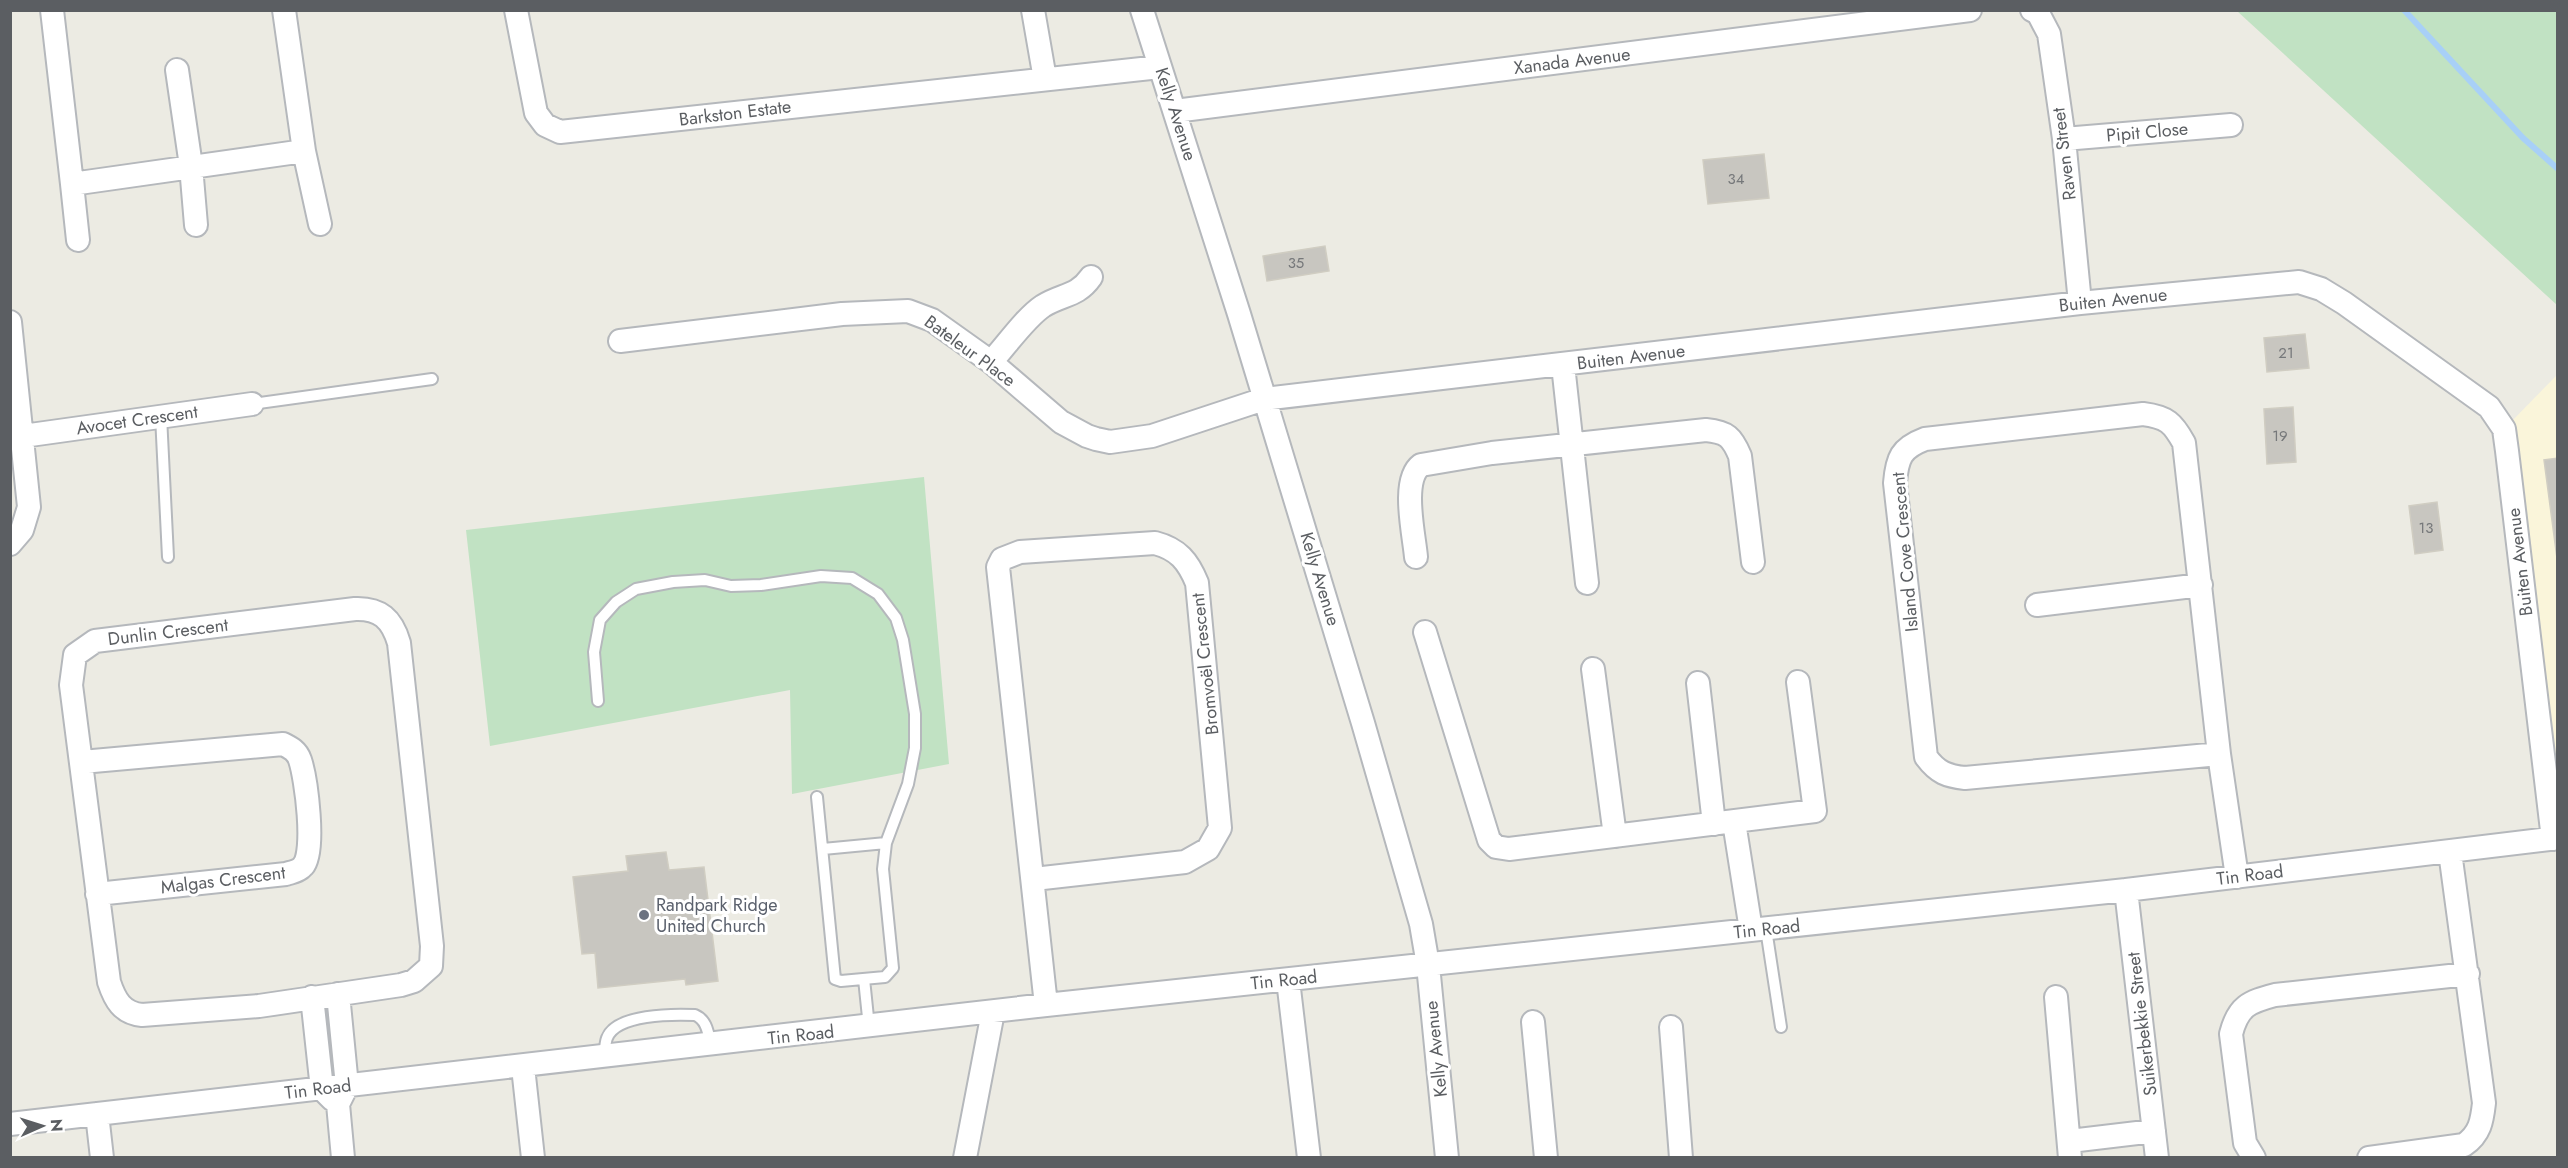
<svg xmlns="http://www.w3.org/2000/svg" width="2568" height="1168" font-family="Jost,sans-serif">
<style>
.commercial{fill:#faf5da}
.green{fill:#c1e2c3}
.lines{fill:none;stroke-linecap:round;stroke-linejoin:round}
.stream{stroke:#a8d0f7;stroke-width:6}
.building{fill:#c8c6c0;stroke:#d0cdc2;stroke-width:1.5}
.service-casing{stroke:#b5b8bc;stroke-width:14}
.minor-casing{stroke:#b5b8bc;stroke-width:26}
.service{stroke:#fff;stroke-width:10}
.minor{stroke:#fff;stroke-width:22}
.worship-dot{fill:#6b7280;stroke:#fff;stroke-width:2}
.labels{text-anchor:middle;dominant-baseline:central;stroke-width:6;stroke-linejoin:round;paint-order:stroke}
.number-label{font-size:15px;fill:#76787a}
.street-label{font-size:18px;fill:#5b5e62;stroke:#fff}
.worship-label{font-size:18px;fill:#5b616d;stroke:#fff;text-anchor:start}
</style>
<rect width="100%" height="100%" fill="#ecebe3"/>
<path class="commercial" d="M2557,375V776L2511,422Z"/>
<path class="green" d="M2237,11H2557V305Z
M924,477L949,764L792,794L790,690L490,746L466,530Z"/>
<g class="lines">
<path class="stream" d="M2404,10L2523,138L2558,169"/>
</g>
<path class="building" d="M1764,154L1769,198L1708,204L1703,160Z
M1325,246L1329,271L1267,281L1263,256Z
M2305,334L2309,368L2267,372L2264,338Z
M2293,407L2296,462L2267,464L2264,409Z
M2558,458V566L2544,460Z
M2437,502L2443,550L2415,554L2409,506Z
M666,852L669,870L704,867L718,981L686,985L685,979L598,988L595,953L582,954L573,877L628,871L626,856Z"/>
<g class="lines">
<g class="service-casing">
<path id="service" d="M252,404L432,379
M161,416L168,557
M598,701L594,652L600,620L616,602L636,589L673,582L705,580L731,586L761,585L821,576L852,578L878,594L896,618L903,640L915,714V748L908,784L886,843L883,869L893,968L885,977L841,981L835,979L817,797
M823,849L886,843
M1766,929L1781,1027
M864,979L869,1027
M604,1057C605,1051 605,1043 607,1038C616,1014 673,1014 695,1015C707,1020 708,1033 711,1045"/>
</g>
<g class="minor-casing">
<path id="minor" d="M52,10L72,184L304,151L284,10
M516,10L536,113L545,125L560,132L1160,67
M1033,10L1045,79
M1142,10L1239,314L1363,723L1421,924L1428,965L1447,1158
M2032,10L2038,13L2049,34L2064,139L2080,303
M177,70L191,166L196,225
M1175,111L1970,10
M2064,139L2231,125
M304,151L320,224
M72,184L78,240
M10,322L29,507L22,530L10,544
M620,341L842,314L908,311L932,320L991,362L1061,422L1087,436L1096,439L1110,442L1152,436L1264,399L2080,303L2299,282L2321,289L2344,303L2489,407L2504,429L2507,451L2553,839
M991,362C1006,346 1025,318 1043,306C1062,294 1077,297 1091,277
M1563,365L1587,583
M2143,414C2167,417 2173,423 2184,443L2219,754L1965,778C1947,776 1938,773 1926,757L1895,483C1897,458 1901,448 1925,439Z
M23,436L252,404
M1416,557C1414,534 1401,480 1421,465L1492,453L1706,430C1727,432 1732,437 1740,456L1753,562
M2037,605L2201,585
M355,609C380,608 392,619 399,643L432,946L431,966L414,981L401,985L259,1006L142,1015C122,1013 115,1000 109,982L71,685L75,655L95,641Z
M1425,632L1489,840L1496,847L1509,849L1815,811L1798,682
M1593,669L1615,836
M1698,683L1714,824
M2219,754L2237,877
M82,762L283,744C291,748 297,751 300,760C306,778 316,852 303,866C299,871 292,872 286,874L97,894
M1734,822L1751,930
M1034,879L1185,862L1208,849L1220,828L1197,583C1188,561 1178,549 1155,543L1020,552L1002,559L998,567L1046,1005
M2126,890L2157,1158
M1288,980L1309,1158
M338,994L347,1086L338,1104L343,1158
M312,997L322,1089L332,1099
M2056,997L2070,1158
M1533,1022L1546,1158
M1671,1027L1681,1158
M523,1067L533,1158
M97,1114L102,1158
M10,1124L1046,1005L2126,890L2558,838
M2070,1141L2154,1131
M965,1158L993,1012
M2254,1158L2245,1143L2231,1034C2238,1006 2249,1002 2275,995L2468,974
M2369,1158L2464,1145C2480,1134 2482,1121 2484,1103L2450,852"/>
</g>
<use href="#service" class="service"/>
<use href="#minor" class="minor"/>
</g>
<circle class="worship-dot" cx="644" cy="915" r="6"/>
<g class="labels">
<g class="number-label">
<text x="1736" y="179">34</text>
<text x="1296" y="263">35</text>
<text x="2286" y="353">21</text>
<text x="2280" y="436">19</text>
<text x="2426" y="528">13</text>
</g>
<g class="street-label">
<text transform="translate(1572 61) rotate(-7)">Xanada Avenue</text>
<text transform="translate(735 113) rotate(-7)">Barkston Estate</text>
<text transform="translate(1176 114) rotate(72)">Kelly Avenue</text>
<text transform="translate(2147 132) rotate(-5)">Pipit Close</text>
<text transform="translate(2064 154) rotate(-97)">Raven Street</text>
<text transform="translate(2113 300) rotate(-6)">Buiten Avenue</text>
<text transform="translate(970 351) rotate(36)">Bateleur Place</text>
<text transform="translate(1631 357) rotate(-7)">Buiten Avenue</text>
<text transform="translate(137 420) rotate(-8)">Avocet Crescent</text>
<text transform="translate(1905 552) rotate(-95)">Island Cove Crescent</text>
<text transform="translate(2520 562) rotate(-97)">Buiten Avenue</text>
<text transform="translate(1320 579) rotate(73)">Kelly Avenue</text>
<text transform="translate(168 632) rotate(-7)">Dunlin Crescent</text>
<text transform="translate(1205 664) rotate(-96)">Bromvoël Crescent</text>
<text transform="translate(2250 875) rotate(-7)">Tin Road</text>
<text transform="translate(223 880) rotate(-7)">Malgas Crescent</text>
<text transform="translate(1767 929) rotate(-6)">Tin Road</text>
<text transform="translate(1284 980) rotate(-6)">Tin Road</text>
<text transform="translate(2142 1024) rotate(-97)">Suikerbekkie Street</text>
<text transform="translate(801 1035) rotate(-6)">Tin Road</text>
<text transform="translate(1436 1049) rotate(-96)">Kelly Avenue</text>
<text transform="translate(318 1089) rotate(-7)">Tin Road</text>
</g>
<g class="worship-label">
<text x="656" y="905">Randpark Ridge<tspan x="656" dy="21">United Church</tspan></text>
</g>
</g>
<rect width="2568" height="1168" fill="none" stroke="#5b5e62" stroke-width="24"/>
<g transform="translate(42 1126) rotate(87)" stroke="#ffffff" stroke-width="4.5" paint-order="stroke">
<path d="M0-4.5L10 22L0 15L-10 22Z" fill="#5b5e62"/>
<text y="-9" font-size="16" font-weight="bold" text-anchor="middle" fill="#5b5e62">N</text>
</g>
</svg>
